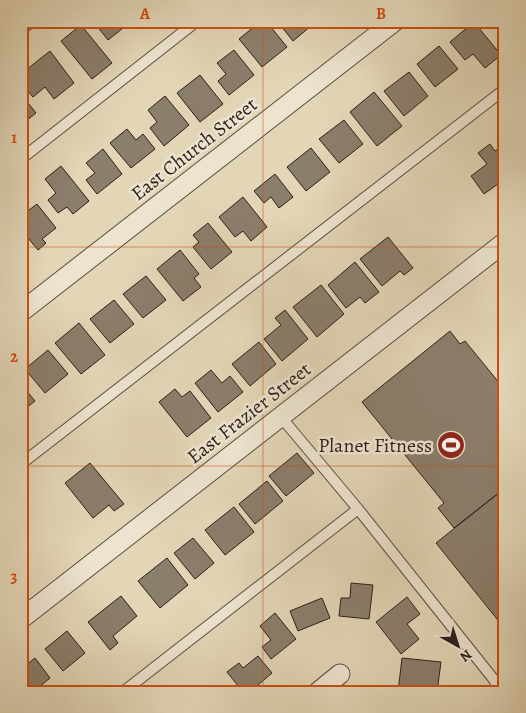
<svg xmlns="http://www.w3.org/2000/svg" width="526" height="713" font-family="Alegreya,serif">
<style>
.building{fill:#8b7e6c;stroke:#2b1f1a}
.lines{fill:none;stroke-linecap:round;stroke-linejoin:round}
.lane-casing{stroke:#594d41;stroke-width:12}
.street-casing{stroke:#594d41;stroke-width:21}
.lane{stroke:#ede4d0;stroke-width:10}
.street{stroke:#ede4d0;stroke-width:19}
.grid{fill:none;stroke:#cc500e;stroke-width:1;stroke-opacity:0.55}
.labels{text-anchor:middle;dominant-baseline:central;stroke-width:5;stroke-linejoin:round;paint-order:stroke}
.street-label{font-size:20px;fill:#2b1f1a;stroke:#ede4d0}
.poi-label{font-size:20px;fill:#2b1f1a;stroke:#ede4d0;text-anchor:end}
.neatline{fill:none;stroke:#cc500e;stroke-width:2}
.grid-label{font-size:16px;text-anchor:middle;font-weight:bold;fill:#cc500e}
</style>
<rect width="100%" height="100%" fill="#e3d6b7"/>
<filter id="stains"><feTurbulence type="fractalNoise" baseFrequency=".004" numOctaves="4"/><feColorMatrix values="0 0 0 0 .2 0 0 0 0 .09 0 0 0 0 .02 0 0 0 .5 -.17"/></filter>
<radialGradient id="worn" r=".72"><stop offset=".6" stop-color="#630" stop-opacity="0"/><stop offset="1" stop-color="#630" stop-opacity=".3"/></radialGradient>
<path class="building" d="M93,21H132L108,40Z
M261,21H266L287,47L262,67L239,39Z
M277,21H317L293,41Z
M474,22L501,55L485,68L473,54L465,60L450,42Z
M81,25L112,63L92,79L61,41Z
M439,46L458,69L435,87L417,64Z
M234,50L254,75L229,95L218,81L226,74L217,63Z
M50,51L74,83L54,99L45,87L33,97L21,83V74Z
M409,72L428,96L404,116L384,91Z
M200,75L223,104L200,122L177,93Z
M374,92L402,126L377,146L350,112Z
M21,94L36,113L21,125Z
M165,96L189,125L164,146L150,128L157,122L148,110Z
M344,120L363,144L339,163L319,139Z
M127,129L136,140L143,134L155,149L131,168L110,143Z
M490,144L495,151L505,144V184L502,181L484,194L471,176L487,164L478,153Z
M311,148L330,172L306,191L287,167Z
M103,149L122,174L97,194L86,180L95,173L86,163Z
M61,166L89,201L73,214L67,207L58,213L48,200L56,193L45,179Z
M275,174L293,197L279,208L271,197L264,203L254,191Z
M243,197L267,227L251,241L243,231L235,237L219,217Z
M37,204L56,228L42,239L46,243L38,250L23,232L29,227L21,218V216Z
M208,223L232,252L211,269L193,247L199,242L193,235Z
M388,237L413,268L404,275L400,271L382,286L360,259Z
M180,250L199,274L194,278L201,287L183,301L157,269Z
M355,262L379,292L365,303L360,297L346,308L328,285Z
M146,276L166,300L143,318L123,294Z
M321,285L344,314L317,337L293,307Z
M114,300L134,324L110,343L90,319Z
M285,310L308,339L282,361L264,339L281,325L275,318Z
M79,323L105,355L81,374L55,343Z
M450,331L460,344L465,341L505,390V488L454,528L438,508L444,503L362,402Z
M259,342L276,364L250,386L232,364Z
M48,350L68,374L45,393L25,369Z
M211,370L222,383L230,376L243,392L218,412L195,383Z
M21,384L35,401L21,412Z
M175,389L182,397L190,391L211,418L187,437L159,402Z
M297,453L314,473L286,496L269,476Z
M90,463L124,504L114,511L109,505L93,518L65,483Z
M267,481L283,501L255,524L239,504Z
M505,488V629L436,543Z
M234,507L254,532L225,555L205,530Z
M193,538L214,563L195,579L174,553Z
M167,558L188,585L160,608L138,581Z
M351,583L373,585L369,619L339,616L341,598H350Z
M121,596L137,616L113,636L118,643L110,650L88,622Z
M407,597L420,614L407,624L419,639L401,654L376,622Z
M322,598L330,618L298,631L290,611Z
M275,613L296,639L271,659L262,647L271,640L260,626Z
M67,631L85,653L63,671L45,649Z
M258,656L272,673L258,685L263,692H243L227,672L239,663L243,668Z
M35,658L50,678L33,692H21V669Z
M402,658L441,662L437,692H398Z"/>
<g class="lines">
<g class="lane-casing">
<path id="lane" d="M21,159L197,21
M281,417L358,509L495,681L497,692
M21,464L505,89
M123,692L358,509"/>
</g>
<g class="street-casing">
<path id="street" d="M21,24L25,21
M21,312L395,21
M21,619L505,242
M318,692L340,674"/>
</g>
<use href="#lane" class="lane"/>
<use href="#street" class="street"/>
</g>
<path class="grid" d="M263,21V692M21,247H505M21,466H505"/>
<defs>
<g id="stadium-disc" transform="scale(1.4375)"><circle r="9.5" fill="#8f2418" stroke="#ede4d0"/><path d="M0-5a6.5 5 0 1 0 0 10a6.5 5 0 1 0 0-10ZM-3.5-1.8h7v3.6h-7Z" fill="#fff"/></g>
</defs>
<g fill-rule="evenodd">
<use href="#stadium-disc" x="451" y="445"/>
</g>
<g class="labels">
<g class="street-label">
<text transform="translate(194 149) rotate(-38)">East Church Street</text>
<text transform="translate(249 413) rotate(-38)">East Frazier Street</text>
</g>
<g class="poi-label">
<text x="432" y="445">Planet Fitness</text>
</g>
</g>
<rect width="526" height="713" fill="none" stroke="#e3d6b7" stroke-width="55"/>
<g transform="translate(458 646) rotate(141)" stroke="#ede4d0" stroke-width="4" paint-order="stroke">
<path d="M0-4L9 19L0 12L-9 19Z" fill="#2b1f1a"/>
<text y="-8" font-size="14" font-weight="bold" text-anchor="middle" fill="#2b1f1a">N</text>
</g>
<rect x="28" y="28" width="470" height="658" class="neatline"/>
<g class="grid-label">
<text x="145" y="19">A</text>
<text x="381" y="19">B</text>
<text x="14" y="143">1</text>
<text x="14" y="362">2</text>
<text x="14" y="582">3</text>
</g>
<rect width="100%" height="100%" filter="url(#stains)"/>
<rect width="100%" height="100%" fill="url(#worn)"/>
</svg>
